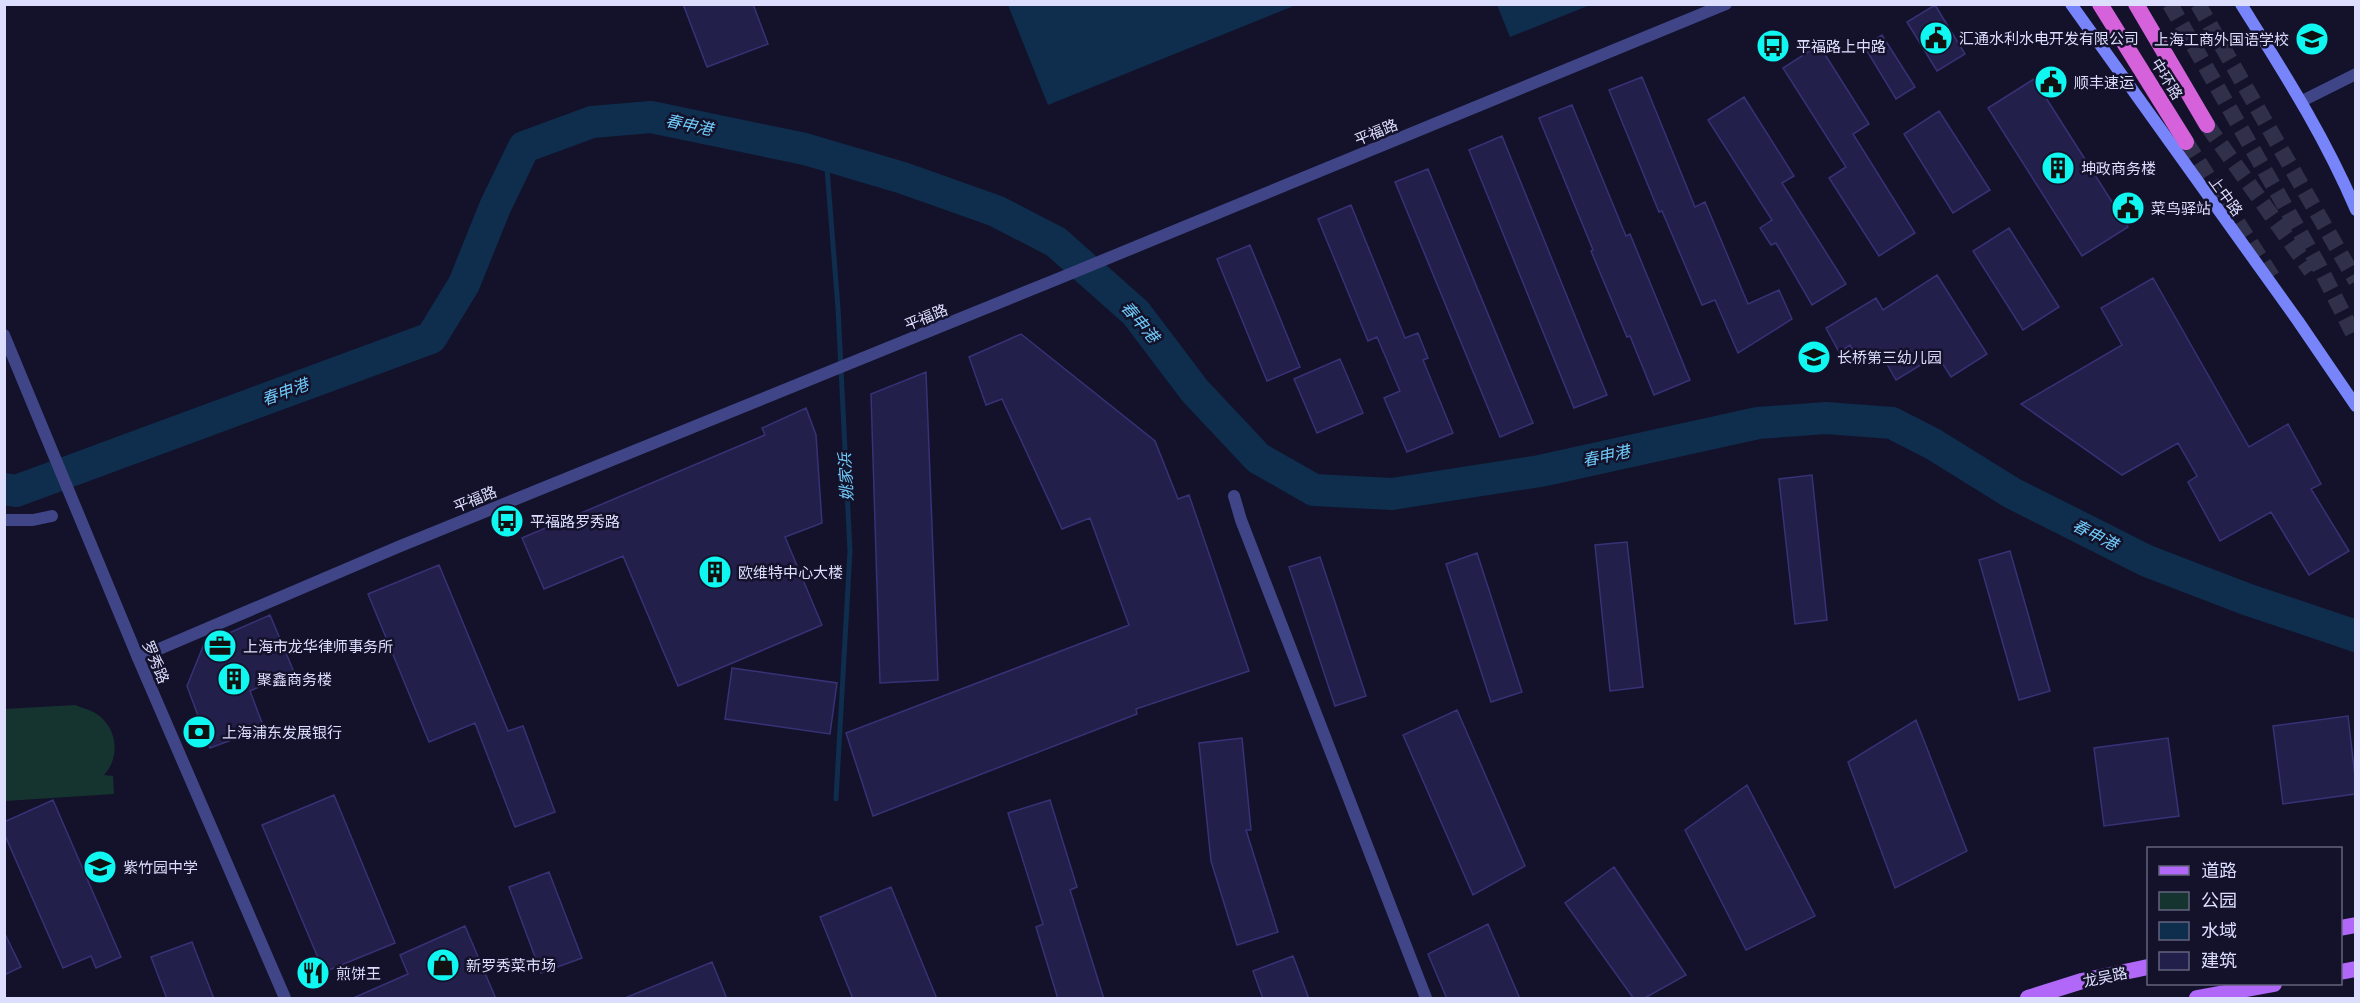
<svg xmlns="http://www.w3.org/2000/svg" width="2360" height="1003" font-family="Montserrat,'Noto Sans SC',sans-serif">
<style>
.green{fill:#15342f}
.water{fill:#0f2d4c}
.lines{fill:none;stroke-linecap:round;stroke-linejoin:round}
.stream{stroke:#0f2d4c;stroke-width:5}
.river{stroke:#0f2d4c;stroke-width:32}
.building{fill:#221f4b;stroke:#373276;stroke-width:1.5}
.trunk-tunnel{stroke:#31304a;stroke-width:16;stroke-dasharray:16 8;stroke-linecap:butt}
.minor{stroke:#3f4587;stroke-width:12}
.tertiary{stroke:#3f4587;stroke-width:12}
.secondary{stroke:#7784fa;stroke-width:12}
.primary{stroke:#b168f9;stroke-width:16}
.trunk{stroke:#d562da;stroke-width:16}
.labels{text-anchor:middle;dominant-baseline:central;stroke-width:5;stroke-linejoin:round;paint-order:stroke}
.poi-label{font-size:15px;fill:#ddddfe;stroke:#13122a;text-anchor:start}
.street-label{font-size:15px;fill:#ddddfe;stroke:#13122a}
.water-label{font-size:16px;font-style:italic;fill:#6fcbfa;stroke:#13122a}
</style>
<rect width="100%" height="100%" fill="#13122a"/>
<path class="green" d="M75,705C82,708 92,710 98,715C118,729 120,758 104,775L113,776L114,794L5,801V709Z"/>
<path class="water" d="M1008,5H1296L1048,105Z
M1497,5H1590L1510,37Z"/>
<g class="lines">
<path class="stream" d="M826,156L838,308L850,551L836,799"/>
<path class="river" d="M4,489L16,491L431,338L464,284L495,207L524,147L592,122L651,117L805,149L903,178L996,211L1056,242L1136,313L1195,391L1258,458L1314,490L1392,494L1540,471L1758,423L1826,418L1892,423L1933,444L2012,493L2147,561L2246,599L2356,636"/>
</g>
<path class="building" d="M683,4H753L768,44L707,67Z
M1935,5L1965,54L1937,71L1907,22Z
M1882,35L1915,87L1896,99L1864,46Z
M1819,45L1869,124L1853,134L1915,233L1879,256L1829,178L1846,167L1783,68Z
M1642,77L1695,207L1705,202L1748,304L1779,290L1792,319L1738,353L1715,300L1702,305L1662,211L1659,212L1609,90Z
M2034,79L2128,227L2082,256L1988,108Z
M1744,97L1794,176L1782,183L1846,284L1812,305L1776,243L1771,245L1760,228L1772,220L1708,120Z
M1572,105L1626,236L1630,234L1690,380L1654,395L1630,336L1627,337L1591,251L1593,250L1539,118Z
M1939,111L1990,190L1953,213L1904,134Z
M1502,136L1607,395L1574,408L1469,150Z
M1428,169L1533,423L1500,437L1395,182Z
M1351,205L1405,338L1418,333L1428,358L1423,360L1453,433L1407,452L1384,398L1400,391L1377,337L1368,341L1318,219Z
M2009,228L2059,307L2023,330L1973,251Z
M1250,245L1300,367L1267,381L1217,259Z
M1937,275L1987,354L1951,377L1937,355L1896,380L1881,354L1862,365L1850,345L1839,352L1826,328L1876,298L1883,310Z
M2153,278L2249,447L2288,424L2321,484L2311,489L2349,551L2309,575L2271,512L2220,541L2188,482L2197,476L2178,443L2122,475L2021,404L2122,345L2101,308Z
M1021,334L1155,441L1178,499L1189,495L1249,671L1136,709L1137,714L873,816L846,733L1129,625L1090,518L1062,529L1002,399L986,405L969,357Z
M1340,359L1363,413L1317,433L1294,379Z
M926,372L938,680L880,683L871,394Z
M806,408L816,435L822,523L785,537L822,625L678,686L623,556L544,589L522,538L765,435L762,428Z
M1812,475L1827,620L1795,624L1779,479Z
M1627,542L1643,687L1610,691L1595,545Z
M2010,551L2050,691L2019,700L1979,560Z
M1477,553L1522,692L1491,702L1446,564Z
M1320,557L1366,696L1335,706L1289,567Z
M439,565L508,731L523,726L555,812L515,827L475,723L429,742L368,594Z
M270,615L294,672L250,691L264,728L210,748L187,686L204,644Z
M732,668L837,683L830,734L725,719Z
M1457,710L1525,866L1473,895L1403,735Z
M2348,716L2355,777V794L2283,804L2273,726Z
M1916,720L1967,851L1895,888L1848,762Z
M1242,738L1251,830H1246L1278,932L1237,945L1211,861L1199,743Z
M2168,738L2179,816L2104,826L2094,748Z
M1747,785L1815,916L1746,950L1685,830Z
M334,795L395,943L324,972L262,825Z
M53,800L121,957L96,968L91,956L63,968L4,833V822Z
M1050,800L1077,887L1070,890L1104,999H1058L1036,927L1043,924L1008,813Z
M1614,867L1686,975L1643,999H1634L1565,903Z
M549,872L582,958L541,973L509,887Z
M891,887L937,999H853L820,917Z
M1488,924L1520,999H1447L1428,954Z
M465,926L496,999H351L408,974L400,955Z
M4,932L21,967L4,975Z
M192,942L214,999H167L151,957Z
M1293,956L1309,999H1263L1253,971Z
M712,962L727,999H625V998Z"/>
<g class="lines">
<path class="trunk-tunnel" d="M2170,4L2319,266L2356,339
M2198,4L2356,281
M2207,125L2311,271
M2186,142L2273,278"/>
<path class="minor" d="M2302,101L2356,74
M1234,496L1241,520L1426,998
M4,520H33L52,516
M138,658L398,547L1055,280L1726,4"/>
<path class="tertiary" d="M4,335L138,658L285,998"/>
<path class="secondary" d="M2071,4L2298,321L2356,406
M2241,4C2284,73 2324,135 2356,210"/>
<path class="primary" d="M2340,928L2356,925
M2340,972L2356,969
M2028,998L2082,981L2148,967
M2197,998L2274,984"/>
<path class="trunk" d="M2100,4L2186,142
M2136,4L2207,125"/>
</g>
<defs>
<g id="civic-disc" transform="scale(1.725)"><circle r="9.5" fill="#10f6f1" stroke="#13122a"/><path d="M-.6-6.5H3V-4.5H.6V-3L4-1V1h2V6H-6V1h2V-1L-.6-3ZM-1.2 2.5V6h2.4V2.5Z" fill="#111"/></g>
<g id="school-disc" transform="scale(1.725)"><circle r="9.5" fill="#10f6f1" stroke="#13122a"/><path d="M0-5L7-2L0 1L-7-2ZM-4 1L0 2.5L4 1V4Q0 6-4 4Z" fill="#111"/></g>
<g id="bus-disc" transform="scale(1.725)"><circle r="9.5" fill="#10f6f1" stroke="#13122a"/><path d="M-5-6H5V4H4V6H2V4H-2V6H-4V4H-5ZM-3.5-4V0h7V-4ZM-3.5 1.2v1.5H-2V1.2ZM2 1.2v1.5H3.5V1.2Z" fill="#111"/></g>
<g id="building-disc" transform="scale(1.725)"><circle r="9.5" fill="#10f6f1" stroke="#13122a"/><path d="M-4-6H4V6H1V3H-1V6H-4ZM-2.5-4.3h1.7v1.8h-1.7ZM.8-4.3h1.7v1.8H.8ZM-2.5-1h1.7V.8h-1.7ZM.8-1h1.7V.8H.8Z" fill="#111"/></g>
<g id="office-disc" transform="scale(1.725)"><circle r="9.5" fill="#10f6f1" stroke="#13122a"/><path d="M-6-3h4V-5.5h4V-3h4V5H-6ZM-1-4.5V-3h2v-1.5ZM-6 0V1H6V0Z" fill="#111"/></g>
<g id="bank-disc" transform="scale(1.725)"><circle r="9.5" fill="#10f6f1" stroke="#13122a"/><path d="M-6-4H6V4H-6ZM0-2.3a2.3 2.3 0 1 0 0 4.6a2.3 2.3 0 1 0 0-4.6Z" fill="#111"/></g>
<g id="shop-disc" transform="scale(1.725)"><circle r="9.5" fill="#10f6f1" stroke="#13122a"/><path d="M-5-2.5h2.3a2.7 3.5 0 0 1 5.4 0H5L5.5 6h-11ZM-1.5-2.5h3a1.5 2.3 0 0 0-3 0Z" fill="#111"/></g>
<g id="restaurant-disc" transform="scale(1.725)"><circle r="9.5" fill="#10f6f1" stroke="#13122a"/><path d="M-5-6h1v4h1v-4h1v4h1v-4h1v5L-1.5 .5V6h-2V.5L-5-1ZM5-6V6H3V1.5H1.5Q1.5-4 5-6Z" fill="#111"/></g>
</defs>
<g fill-rule="evenodd">
<use href="#civic-disc" x="1936" y="38"/>
<use href="#school-disc" x="2312" y="39"/>
<use href="#bus-disc" x="1773" y="46"/>
<use href="#civic-disc" x="2051" y="82"/>
<use href="#building-disc" x="2058" y="168"/>
<use href="#civic-disc" x="2128" y="208"/>
<use href="#school-disc" x="1814" y="357"/>
<use href="#bus-disc" x="507" y="521"/>
<use href="#building-disc" x="715" y="572"/>
<use href="#office-disc" x="220" y="646"/>
<use href="#building-disc" x="234" y="679"/>
<use href="#bank-disc" x="199" y="732"/>
<use href="#school-disc" x="100" y="867"/>
<use href="#shop-disc" x="443" y="965"/>
<use href="#restaurant-disc" x="313" y="973"/>
</g>
<g class="labels">
<g class="poi-label">
<text x="1959" y="38">汇通水利水电开发有限公司</text>
<text x="2289" y="39" text-anchor="end">上海工商外国语学校</text>
<text x="1796" y="46">平福路上中路</text>
<text x="2074" y="82">顺丰速运</text>
<text x="2081" y="168">坤政商务楼</text>
<text x="2151" y="208">菜鸟驿站</text>
<text x="1837" y="357">长桥第三幼儿园</text>
<text x="530" y="521">平福路罗秀路</text>
<text x="738" y="572">欧维特中心大楼</text>
<text x="243" y="646">上海市龙华律师事务所</text>
<text x="257" y="679">聚鑫商务楼</text>
<text x="222" y="732">上海浦东发展银行</text>
<text x="123" y="867">紫竹园中学</text>
<text x="466" y="965">新罗秀菜市场</text>
<text x="336" y="973">煎饼王</text>
</g>
<g class="street-label">
<text transform="translate(2167 79) rotate(58)">中环路</text>
<text transform="translate(1376 132) rotate(-22)">平福路</text>
<text transform="translate(2226 196) rotate(54)">上中路</text>
<text transform="translate(926 317) rotate(-22)">平福路</text>
<text transform="translate(475 499) rotate(-22)">平福路</text>
<text transform="translate(156 662) rotate(67)">罗秀路</text>
<text transform="translate(2105 977) rotate(-12)">龙吴路</text>
</g>
<g class="water-label">
<text transform="translate(689 125) rotate(12)">春申港</text>
<text transform="translate(1140 322) rotate(49)">春申港</text>
<text transform="translate(285 392) rotate(-20)">春申港</text>
<text transform="translate(1606 456) rotate(-12)">春申港</text>
<text transform="translate(846 477) rotate(-93)">姚家浜</text>
<text transform="translate(2095 535) rotate(27)">春申港</text>
</g>
</g>
<rect width="2360" height="1003" fill="none" stroke="#ddddfe" stroke-width="12"/>
<rect x="2147" y="847" width="195" height="138" fill="#13122a" stroke="#64637f" stroke-width="1.5"/>
<rect x="2159" y="866" width="30" height="9" fill="#b168f9" stroke="#64637f" stroke-width="1.5"/>
<text x="2201" y="877" font-size="18" fill="#ddddfe">道路</text>
<rect x="2159" y="892" width="30" height="18" fill="#15342f" stroke="#64637f" stroke-width="1.5"/>
<text x="2201" y="907" font-size="18" fill="#ddddfe">公园</text>
<rect x="2159" y="922" width="30" height="18" fill="#0f2d4c" stroke="#64637f" stroke-width="1.5"/>
<text x="2201" y="937" font-size="18" fill="#ddddfe">水域</text>
<rect x="2159" y="952" width="30" height="18" fill="#221f4b" stroke="#64637f" stroke-width="1.5"/>
<text x="2201" y="967" font-size="18" fill="#ddddfe">建筑</text>
</svg>
